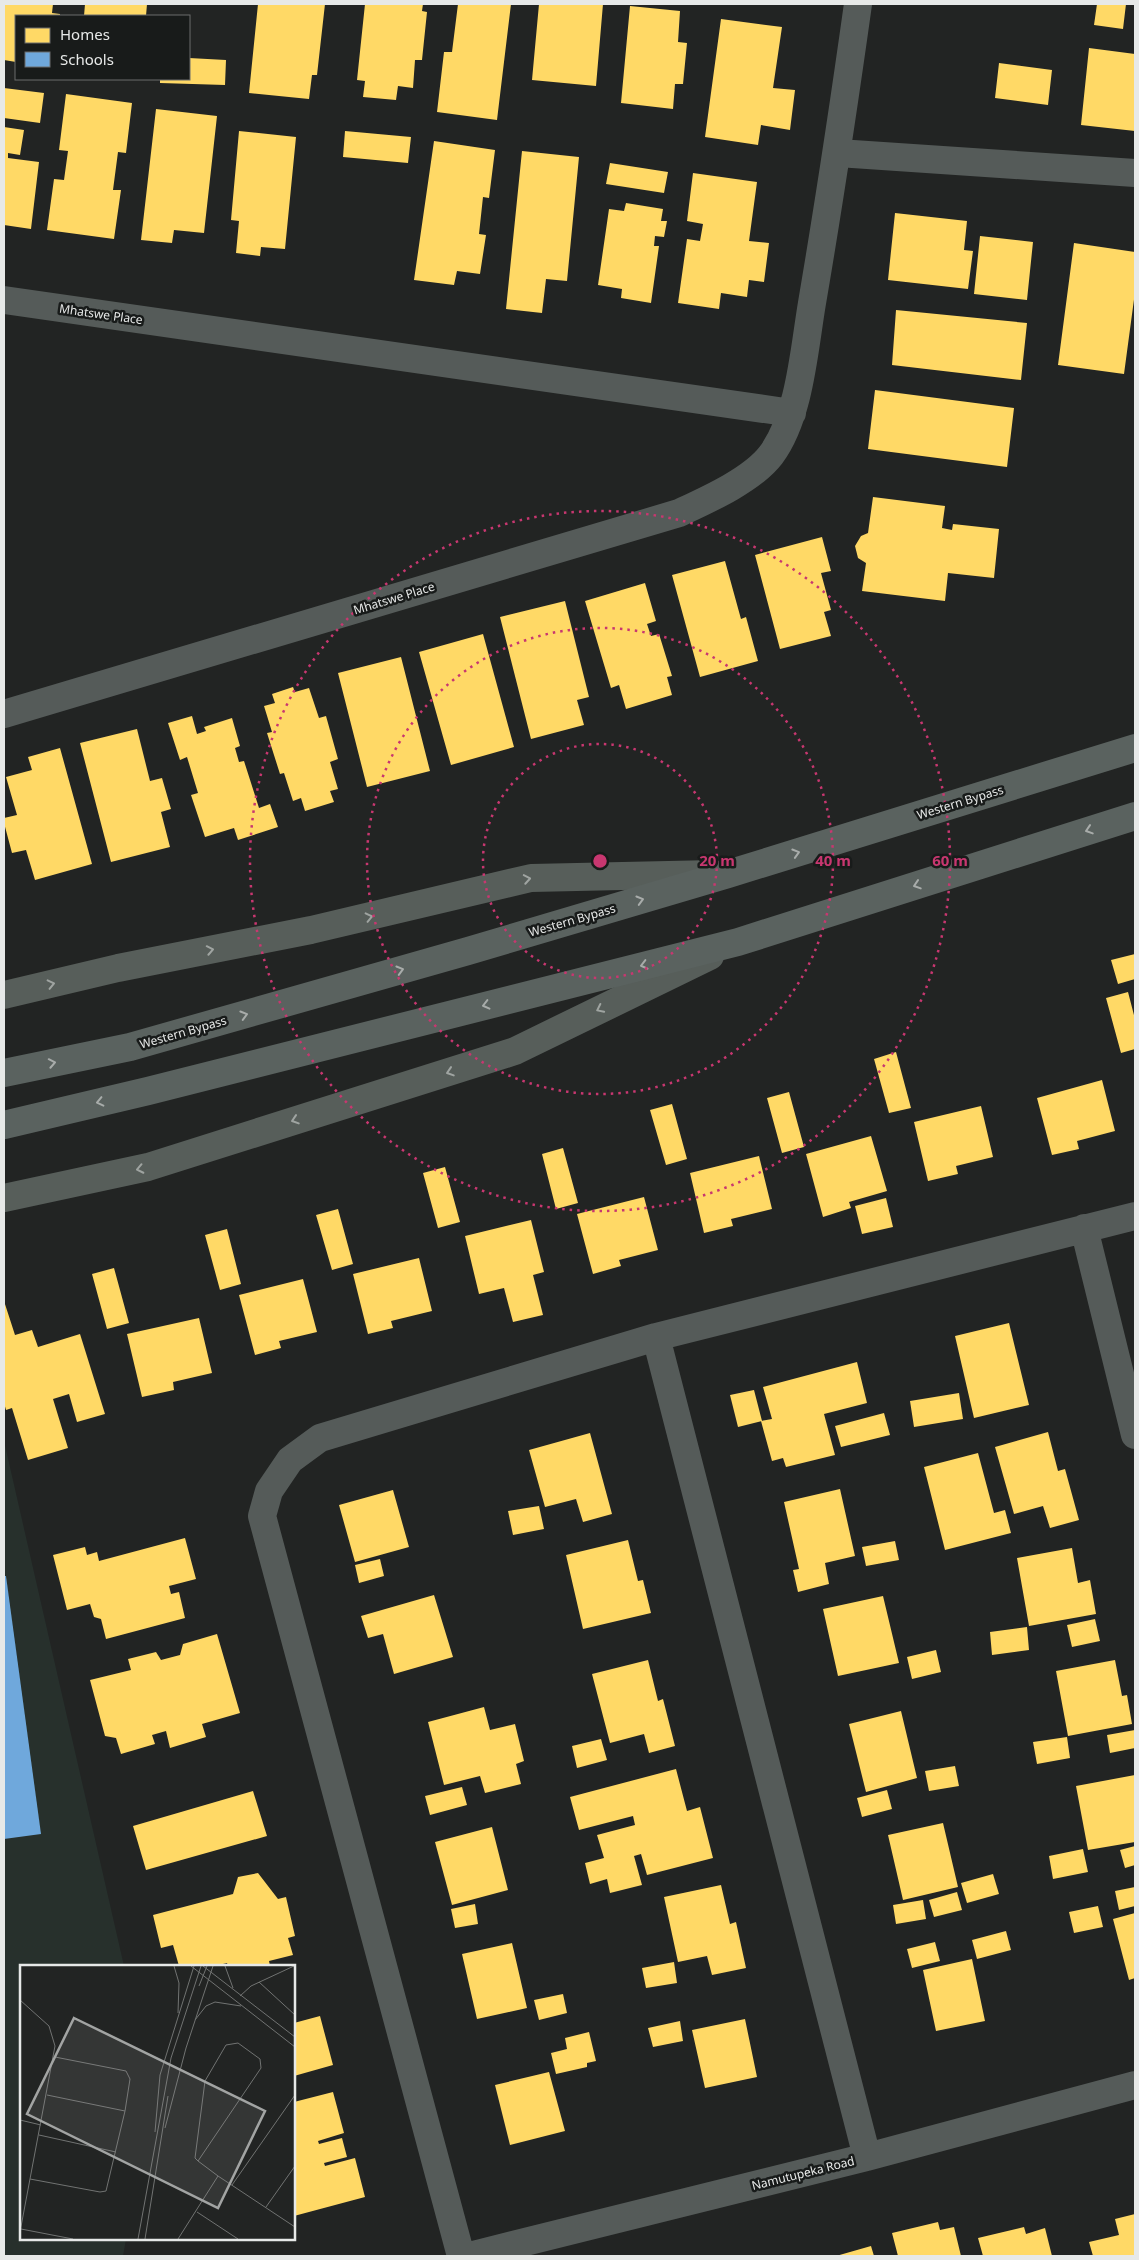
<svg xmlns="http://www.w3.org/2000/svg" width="1139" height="2260" font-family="'Noto Sans',sans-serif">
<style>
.built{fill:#27302c}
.homes{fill:#ffd966}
.schools{fill:#6fa8dc}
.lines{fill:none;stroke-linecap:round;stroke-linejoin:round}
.street{stroke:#555b59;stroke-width:28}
.secondary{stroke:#575e5a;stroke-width:28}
.highway{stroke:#5a625f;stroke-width:28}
.oneway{stroke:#a8acaa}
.oneway2{stroke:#9fa4a1}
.ring{fill:none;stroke:#c83770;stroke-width:2.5;stroke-dasharray:2.5 5}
.labels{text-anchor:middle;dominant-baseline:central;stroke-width:5;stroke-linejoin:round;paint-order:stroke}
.street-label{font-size:12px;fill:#e7e9e8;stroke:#181b1a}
.inset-road{fill:none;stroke:#717372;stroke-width:1}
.view{fill:#a2a4a3;fill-opacity:0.15;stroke:#a2a4a3;stroke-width:2.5}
.inset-edge{fill:none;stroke:#e7e9e8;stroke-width:2.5}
.centre{fill:#c83770;stroke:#181b1a;stroke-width:2.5}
.ring-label{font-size:15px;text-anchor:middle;font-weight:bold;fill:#c83770;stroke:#181b1a;stroke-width:5;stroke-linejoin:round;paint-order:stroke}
</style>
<rect width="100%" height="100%" fill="#222423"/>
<path class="built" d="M4,1441L124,1966H21V2239H126L123,2256H4Z"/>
<path class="homes" d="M4,4H53L52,13L60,14V16H16V62L4,60Z
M85,4H147L146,16H84Z
M258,4H325L317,75H312L309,99L249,93Z
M365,4H423L422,11L427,12L422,60H415L413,88L398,86L396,100L363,97L365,81L357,80Z
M458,4H511L497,120L437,112L444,52H452Z
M539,4H603L596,86L532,80Z
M1097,4H1126L1123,29L1094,25Z
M630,6L680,11L678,42L687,43L683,84H675L673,109L621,103Z
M721,19L782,27L773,88L795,90L790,130L761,125L758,145L705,137Z
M1089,48L1135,54V131L1081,125Z
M189,58L226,60L225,85L160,83V79H189Z
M999,63L1052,70L1048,105L995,98Z
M4,88L44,93L40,123L4,118Z
M66,94L132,103L126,153L118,152L113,190H121L114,239L47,230L54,179L64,180L68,151L59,150Z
M156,109L217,116L204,233L174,230L172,243L141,240Z
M4,127L24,130L20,155L8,153V158L39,162L31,229L4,225Z
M239,131L296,137L285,249L261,247L260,256L236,253L239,221L231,220Z
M345,131L411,137L408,163L343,157Z
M434,141L495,150L489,198L483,197L479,234L486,235L480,274L457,271L454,285L414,280Z
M522,151L579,157L567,281L546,279L542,313L506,309Z
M610,163L668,172L664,193L606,184Z
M693,173L757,182L749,241L769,243L764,282L749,280L747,297L721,293L719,309L678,303L687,239L700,241L703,224L687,221Z
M626,203L663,209L661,221H667L664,237L655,236L654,246H659L651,303L621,298L622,289L598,285L609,209L624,211Z
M895,213L967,221L964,250L973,251L968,289L888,280Z
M980,236L1033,242L1027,300L974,294Z
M1074,243L1135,252V292L1124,374L1058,365Z
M896,310L1027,323L1021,380L892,365Z
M875,390L1014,408L1007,467L868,449Z
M873,497L945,506L942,528L952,530L953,524L999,529L994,578L948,573L945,601L862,591L866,563L858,558L855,546L861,536L868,533Z
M822,537L831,571L821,573L831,610L824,612L831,636L780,649L755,555Z
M725,561L741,619L746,617L758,661L700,677L672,575Z
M645,583L656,621L647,624L651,636L659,634L672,676L667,677L672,695L626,709L619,685L611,688L585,601Z
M565,601L589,697L577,700L584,725L531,739L500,617Z
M483,634L514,747L451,765L419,652Z
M401,657L430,771L367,787L338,673Z
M293,687L295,692L309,688L319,718L326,716L338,759L330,762L338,789L330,791L334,802L305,811L301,798L293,801L284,773L280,774L267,733L272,732L264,706L275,703L272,694Z
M192,716L197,734L206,731L204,727L232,718L240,746L235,748L239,762L244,761L259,808L270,804L278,827L238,840L234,828L205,837L191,795L198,793L187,757L180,760L168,723Z
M137,729L150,781L162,778L171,809L161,812L170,847L111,862L80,743Z
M60,748L92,864L35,880L26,850L12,853L4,823V818L17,815L6,777L32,770L28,757Z
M1135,954V979L1118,984L1111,960Z
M1128,992L1135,1019V1049L1121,1053L1106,998Z
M896,1052L911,1108L889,1113L874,1059Z
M1102,1080L1115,1131L1077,1141L1079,1149L1052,1155L1037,1098Z
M789,1092L804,1147L782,1153L767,1098Z
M672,1104L687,1159L666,1165L650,1110Z
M981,1106L993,1157L956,1166L958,1174L928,1181L914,1122Z
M871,1136L887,1191L849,1202L851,1208L823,1217L806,1154Z
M563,1148L578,1203L556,1209L542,1154Z
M759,1156L772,1209L731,1219L733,1226L704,1233L690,1173Z
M445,1167L460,1222L438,1228L423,1173Z
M644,1197L658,1250L619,1260L621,1266L593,1274L577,1214Z
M886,1198L893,1227L862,1234L855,1206Z
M338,1209L353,1264L332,1270L316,1215Z
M531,1220L544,1272L533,1275L543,1315L513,1322L504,1288L479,1294L465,1236Z
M227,1229L241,1284L220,1290L205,1235Z
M419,1258L432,1311L391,1321L393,1328L368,1334L353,1274Z
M114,1268L129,1323L107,1329L92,1274Z
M303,1279L317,1332L279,1341L281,1348L255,1355L239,1295Z
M4,1301L15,1335L32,1330L38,1347L80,1334L105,1414L77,1422L69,1394L53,1399L68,1448L28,1460L12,1408L6,1410L4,1403Z
M199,1318L212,1373L173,1382L174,1390L142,1397L127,1334Z
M1009,1323L1029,1405L974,1418L955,1336Z
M857,1362L867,1403L824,1414L835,1455L786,1467L783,1458L772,1461L761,1421L772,1419L763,1387Z
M754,1390L762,1421L738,1427L730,1395Z
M959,1393L963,1419L914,1427L910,1401Z
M884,1413L890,1435L841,1447L835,1426Z
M1048,1432L1058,1471L1065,1469L1079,1520L1050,1528L1043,1506L1014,1514L995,1447Z
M590,1433L612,1514L583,1522L576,1499L545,1507L529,1450Z
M978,1453L994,1513L1005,1510L1011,1533L945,1550L924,1467Z
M840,1489L855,1556L825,1563L829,1584L798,1592L793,1570L799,1569L784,1502Z
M393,1490L409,1547L355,1562L339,1505Z
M539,1506L544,1529L513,1535L508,1511Z
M185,1538L196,1579L169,1586L171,1594L179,1592L185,1618L106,1639L101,1619L94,1617L90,1604L67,1610L53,1555L85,1547L87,1555L97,1552L99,1561Z
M628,1540L638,1581L643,1580L651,1613L583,1629L566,1555Z
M895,1541L899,1560L866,1566L862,1547Z
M1072,1548L1078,1583L1090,1580L1096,1614L1029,1626L1017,1558Z
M380,1559L384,1576L359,1583L355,1565Z
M434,1595L453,1657L394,1674L383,1634L368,1638L361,1616Z
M883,1596L899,1663L838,1676L823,1609Z
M1095,1619L1100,1641L1072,1647L1067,1625Z
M1027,1627L1029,1650L992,1655L990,1632Z
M217,1634L240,1713L202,1724L206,1737L170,1748L166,1731L152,1735L155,1744L121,1754L116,1738L105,1736L90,1680L131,1670L128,1659L156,1652L161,1660L180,1655L183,1644Z
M936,1650L941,1672L912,1679L907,1657Z
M648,1660L658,1701L663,1699L675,1746L649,1753L644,1734L610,1743L592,1674Z
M1115,1660L1122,1696L1127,1695L1132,1724L1068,1736L1056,1671Z
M484,1707L490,1730L515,1724L524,1761L516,1764L521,1784L485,1793L480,1776L444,1785L428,1722Z
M901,1711L917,1778L866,1792L849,1724Z
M1135,1730V1748L1110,1753L1107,1735Z
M1067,1737L1070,1758L1037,1764L1033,1742Z
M601,1739L607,1760L577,1768L572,1746Z
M955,1766L959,1786L929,1791L925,1771Z
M676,1769L687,1811L700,1807L713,1858L647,1875L641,1854L634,1856L642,1885L610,1893L607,1879L590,1884L585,1863L604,1858L597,1835L635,1825L633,1816L579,1830L570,1797Z
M1135,1775V1842L1088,1850L1076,1786Z
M462,1787L467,1805L430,1815L425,1796Z
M887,1790L892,1809L862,1817L857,1798Z
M253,1791L267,1836L146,1870L133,1826Z
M943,1823L958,1887L903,1900L888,1835Z
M492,1827L508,1890L452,1905L435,1842Z
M1135,1846V1865L1125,1868L1120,1850Z
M1083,1849L1088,1872L1053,1879L1049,1856Z
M258,1873L278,1899L286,1897L295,1936L288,1938L293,1955L269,1961L270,1966H228L227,1963L215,1966H179L173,1945L161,1948L153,1915L233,1894L238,1877Z
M993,1874L999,1894L967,1903L961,1883Z
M721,1885L730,1924L736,1922L746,1968L712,1975L707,1956L678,1962L664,1897Z
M1135,1887V1906L1119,1910L1115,1891Z
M957,1892L962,1910L934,1917L929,1900Z
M923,1900L926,1919L896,1924L893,1905Z
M475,1904L478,1924L455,1928L451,1909Z
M1098,1906L1103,1927L1074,1933L1069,1912Z
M1135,1913V1978L1129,1980L1113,1919Z
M1006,1931L1011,1950L977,1959L972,1940Z
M935,1942L940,1961L912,1968L907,1949Z
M512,1943L527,2008L477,2019L462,1954Z
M972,1959L985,2021L936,2031L923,1970Z
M674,1962L677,1983L646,1988L642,1968Z
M563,1994L567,2013L539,2020L534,2000Z
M320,2016L333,2065L294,2076V2023Z
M745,2019L757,2077L705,2088L692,2030Z
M680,2021L683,2041L653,2047L648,2028Z
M589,2032L596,2061L587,2063V2067L556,2074L551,2053L567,2049L565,2038Z
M549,2072L565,2131L510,2145L495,2085Z
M333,2092L344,2133L318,2141L319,2144L342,2138L347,2157L324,2163L325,2166L355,2158L365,2197L294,2216V2102Z
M1135,2214V2256H1093L1089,2242L1119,2235L1115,2219Z
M938,2222L940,2230L954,2227L961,2256H898L892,2233Z
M1024,2227L1026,2234L1045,2228L1052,2256H983L978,2238Z
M871,2246L874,2256H836Z"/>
<path class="schools" d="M4,1576H6L41,1834L4,1839Z"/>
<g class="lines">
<path class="street" d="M838,153L1135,173
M4,300L792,413
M4,714L679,513C707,500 752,480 771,455C800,416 804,350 812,303C829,203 844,104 858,4
M1084,1228L1135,1435
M656,1337L867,2157
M461,2256L262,1516L269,1491L290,1460L320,1438L656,1337L1135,1216
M469,2256L867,2157L1135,2085"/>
<path class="secondary" d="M4,995L118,968L311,930L531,878L714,874
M4,1198L148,1167L515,1051L710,956"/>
<path class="highway" d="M4,1073L130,1047L468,951L728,874L1135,748
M4,1125L148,1091L738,942L1135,816"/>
</g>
<defs><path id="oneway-chevron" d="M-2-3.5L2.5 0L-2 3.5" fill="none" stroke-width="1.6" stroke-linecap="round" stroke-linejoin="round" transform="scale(1.25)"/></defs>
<g class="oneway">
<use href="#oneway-chevron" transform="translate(1089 830) rotate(162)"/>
<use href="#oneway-chevron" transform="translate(796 853) rotate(-17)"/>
<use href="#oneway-chevron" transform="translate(917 885) rotate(162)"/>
<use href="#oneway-chevron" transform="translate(640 900) rotate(-16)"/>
<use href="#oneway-chevron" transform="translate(644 965) rotate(166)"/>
<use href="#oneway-chevron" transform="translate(400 970) rotate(-16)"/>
<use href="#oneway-chevron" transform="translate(486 1005) rotate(166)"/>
<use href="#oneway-chevron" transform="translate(244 1015) rotate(-16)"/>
<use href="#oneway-chevron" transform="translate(52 1063) rotate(-11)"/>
<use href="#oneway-chevron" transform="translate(100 1102) rotate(167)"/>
</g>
<g class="oneway2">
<use href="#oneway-chevron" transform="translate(527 879) rotate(-10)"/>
<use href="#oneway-chevron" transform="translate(369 917) rotate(-13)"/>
<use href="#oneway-chevron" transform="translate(210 950) rotate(-11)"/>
<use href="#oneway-chevron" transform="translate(51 984) rotate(-13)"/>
<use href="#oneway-chevron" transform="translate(600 1009) rotate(154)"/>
<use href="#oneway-chevron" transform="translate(450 1072) rotate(162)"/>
<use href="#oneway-chevron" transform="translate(295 1120) rotate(162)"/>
<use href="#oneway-chevron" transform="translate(140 1169) rotate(168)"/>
</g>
<g class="ring">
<circle cx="600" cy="861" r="117"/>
<circle cx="600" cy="861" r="233"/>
<circle cx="600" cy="861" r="350"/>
</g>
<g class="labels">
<g class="street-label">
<text transform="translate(101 314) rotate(8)">Mhatswe Place</text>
<text transform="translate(394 598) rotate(-17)">Mhatswe Place</text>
<text transform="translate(960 802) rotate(-17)">Western Bypass</text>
<text transform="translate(572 920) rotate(-16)">Western Bypass</text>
<text transform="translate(183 1032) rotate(-16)">Western Bypass</text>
<text transform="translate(803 2173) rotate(-14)">Namutupeka Road</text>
</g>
</g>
<g transform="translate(20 1965)">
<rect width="275" height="275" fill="#222423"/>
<path class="inset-road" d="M154,1L159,18L158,48M171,1L275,82M183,1L275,72M205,1L213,23M239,17L275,50M179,21L187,1M220,31L231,21L274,1M0,35L29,61L35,81L0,267M175,55L186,41L195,37L221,41M27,130L105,146M0,155L21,160M145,163L166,83L193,1M135,167L140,110L174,1M19,170L96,187M178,196L241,103L240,94L218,78L206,80L185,116L175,193L178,196L198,211L275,262M10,214L80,227L86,226L105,146L110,114L106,106L35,92M212,220L275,130M246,242L275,201M177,247L218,274M1,264L53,274M118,274L151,93L181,1M125,274L148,131M158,274L198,211"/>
<path class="view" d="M54,53L245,146L198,243L7,149Z"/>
<rect width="275" height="275" class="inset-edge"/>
</g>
<circle cx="600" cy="861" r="8" class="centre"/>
<g class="ring-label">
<text x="717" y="866">20 m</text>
<text x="833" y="866">40 m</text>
<text x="950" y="866">60 m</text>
</g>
<rect width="1139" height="2260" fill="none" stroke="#e7e9e8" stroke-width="10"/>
<rect x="15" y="15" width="175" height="65" fill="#181b1a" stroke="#6b6d6c"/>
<rect x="25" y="28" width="25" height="15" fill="#ffd966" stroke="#6b6d6c"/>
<text x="60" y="40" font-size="15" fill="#e7e9e8">Homes</text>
<rect x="25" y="52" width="25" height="15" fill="#6fa8dc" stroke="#6b6d6c"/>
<text x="60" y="65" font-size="15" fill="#e7e9e8">Schools</text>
</svg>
